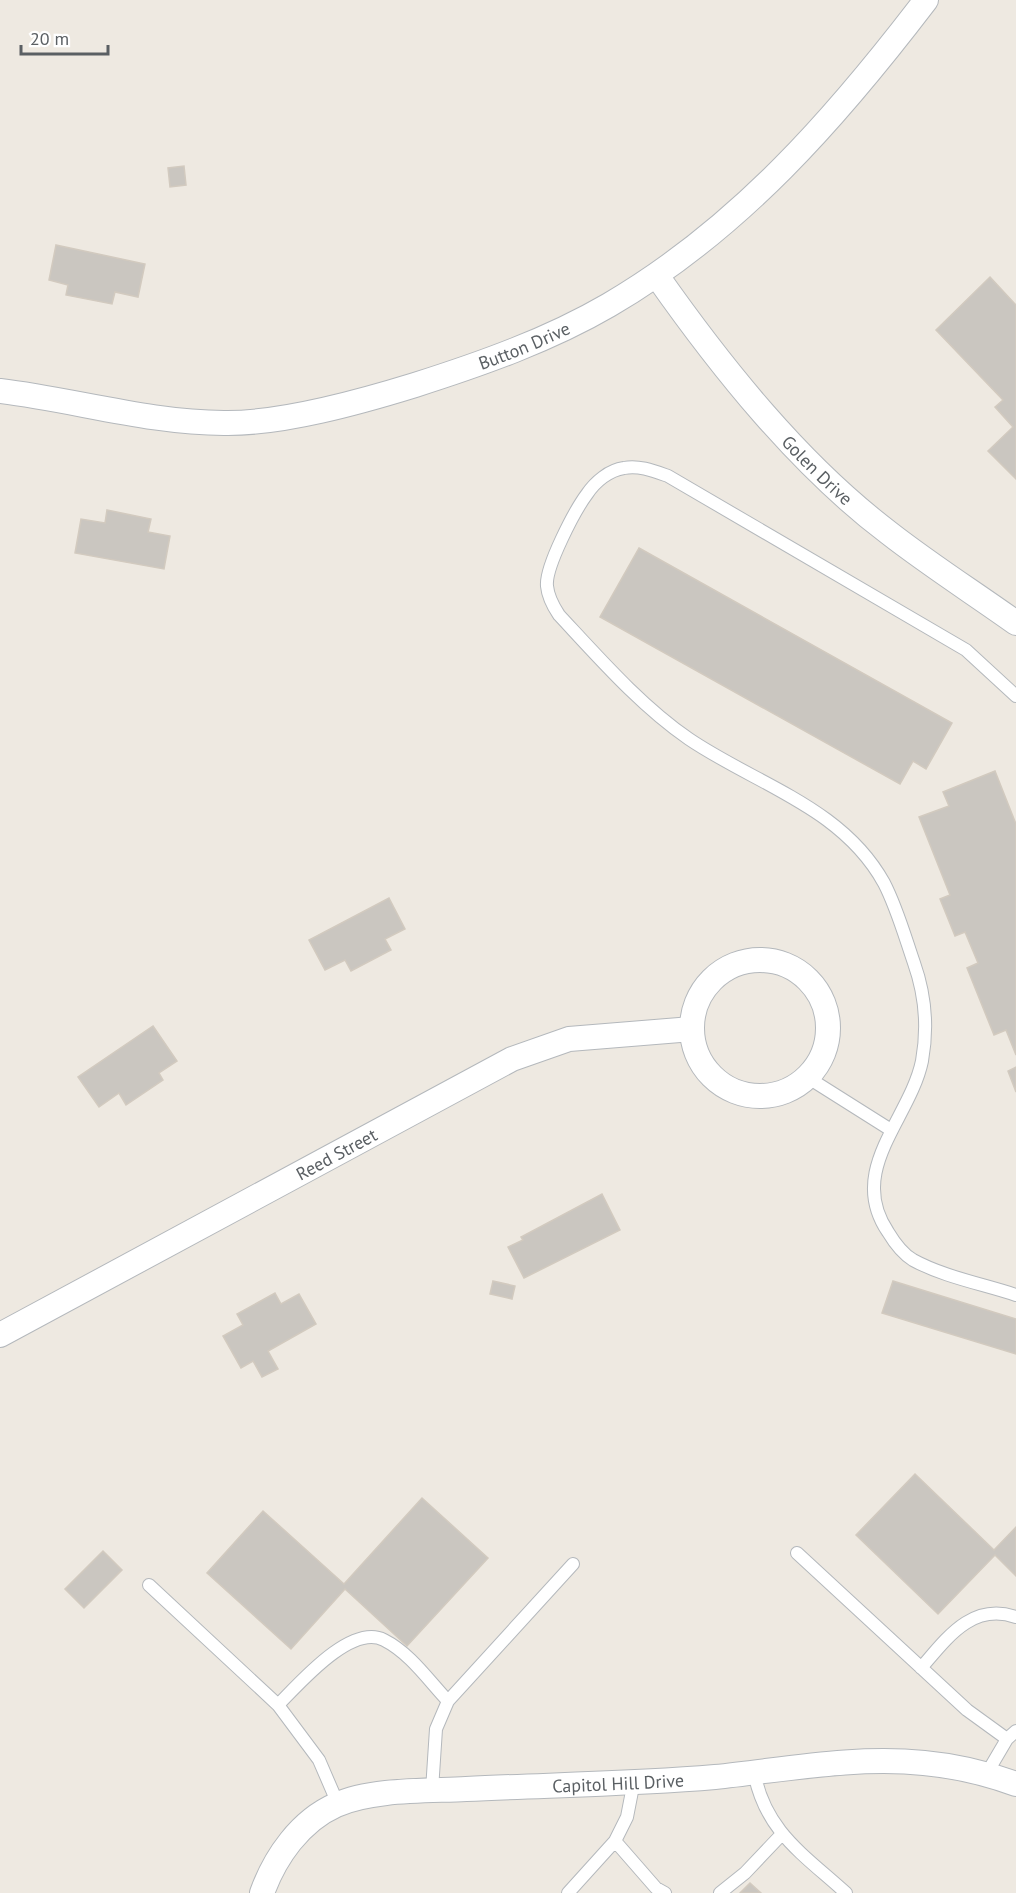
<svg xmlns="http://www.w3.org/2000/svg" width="1016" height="1893" font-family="'PT Sans',sans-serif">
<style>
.building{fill:#cac6c0;stroke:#d2cabf;stroke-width:1.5}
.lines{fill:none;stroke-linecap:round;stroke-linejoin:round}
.lane-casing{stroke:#b4b8bc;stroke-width:14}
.street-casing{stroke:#b4b8bc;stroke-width:26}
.lane{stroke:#fff;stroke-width:12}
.street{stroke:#fff;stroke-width:24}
.labels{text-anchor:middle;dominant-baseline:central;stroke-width:5;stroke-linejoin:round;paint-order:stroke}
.street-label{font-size:18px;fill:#5a5f63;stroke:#fff}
</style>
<rect width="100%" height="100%" fill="#eee9e1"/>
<path class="building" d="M184,166L186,185L170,187L168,168Z
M56,245L145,264L138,297L115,292L112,304L66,295L68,285L49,280Z
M990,277L1016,305V479L988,451L1013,427L995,407L1003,400L936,330Z
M107,510L151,519L148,532L170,536L164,569L75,553L81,519L105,523Z
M639,548L952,723L926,769L913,761L900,784L600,617Z
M995,771L1016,824V1055L1006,1030L994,1035L967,968L978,963L965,932L955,936L940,899L950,895L919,817L949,806L943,792Z
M389,898L405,929L385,939L391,950L351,971L345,960L325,970L309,940Z
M153,1026L177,1061L159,1073L163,1080L126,1105L119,1093L99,1107L78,1077Z
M1016,1067V1092L1008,1071Z
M602,1194L620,1230L524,1278L508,1247L523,1240L521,1237Z
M493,1281L515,1286L512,1299L490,1294Z
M893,1281L1016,1319V1354L882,1313Z
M275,1293L281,1304L299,1294L316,1324L268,1351L278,1369L262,1377L253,1361L241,1368L223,1336L243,1325L237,1314Z
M915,1474L994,1550L1016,1527V1576L995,1555L938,1614L856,1535Z
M422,1498L488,1558L407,1646L345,1589L291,1649L207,1573L263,1511L344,1584Z
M103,1551L122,1570L84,1608L65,1589Z
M750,1883L761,1893H740Z"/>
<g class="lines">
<g class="lane-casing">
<path id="lane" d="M1016,696L966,650L668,476C654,471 639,465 624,468C609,470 595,482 587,494C575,510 545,567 547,586C548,597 553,606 559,615C599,658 641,706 689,739C757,785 842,807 884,883C897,908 905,937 914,963C925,994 928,1028 922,1061C910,1119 846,1170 888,1232C894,1242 903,1254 913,1260C944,1277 983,1284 1016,1295
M807,1077L891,1130
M797,1553L967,1710L1007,1739
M149,1585L278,1705L319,1760L338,1804
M921,1668C947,1638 972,1602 1016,1617
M278,1705C299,1684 351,1623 384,1640C410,1653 429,1681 448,1701
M754,1772C765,1831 803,1854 846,1893
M987,1773L1007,1739L1016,1731
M634,1781L627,1817L615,1841L656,1888L665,1893
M432,1790L436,1729L448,1701L573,1564
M568,1893L615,1841
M720,1893L745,1873L782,1834"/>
</g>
<g class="street-casing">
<g id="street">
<path id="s1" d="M657,276C721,367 799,465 889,533C930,565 974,593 1016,623"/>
<path id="s2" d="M0,391C74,400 151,423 224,423C282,424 360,402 415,385C481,364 549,340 609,305C739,229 836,118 926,0"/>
<circle cx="760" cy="1028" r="68"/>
<path id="s3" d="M0,1335L512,1059L569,1039L692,1029"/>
<path id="s4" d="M262,1893C275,1857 300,1821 336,1805C371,1789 427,1791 466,1789C549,1785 633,1784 715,1777C784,1770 854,1756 924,1763C956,1766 986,1773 1016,1784"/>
</g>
</g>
<use href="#lane" class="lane"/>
<use href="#street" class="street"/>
</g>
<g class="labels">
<g class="street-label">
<text stroke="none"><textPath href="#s2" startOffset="538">Button Drive</textPath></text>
<text stroke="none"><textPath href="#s1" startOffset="252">Golen Drive</textPath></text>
<text stroke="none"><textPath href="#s3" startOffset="382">Reed Street</textPath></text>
<text stroke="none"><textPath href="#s4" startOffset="402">Capitol Hill Drive</textPath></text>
</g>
</g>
<path d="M21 45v9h87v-9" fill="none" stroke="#5a5f63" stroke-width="3"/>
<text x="30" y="45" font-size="18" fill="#5a5f63" stroke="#ffffff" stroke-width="4.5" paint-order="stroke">20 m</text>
</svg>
